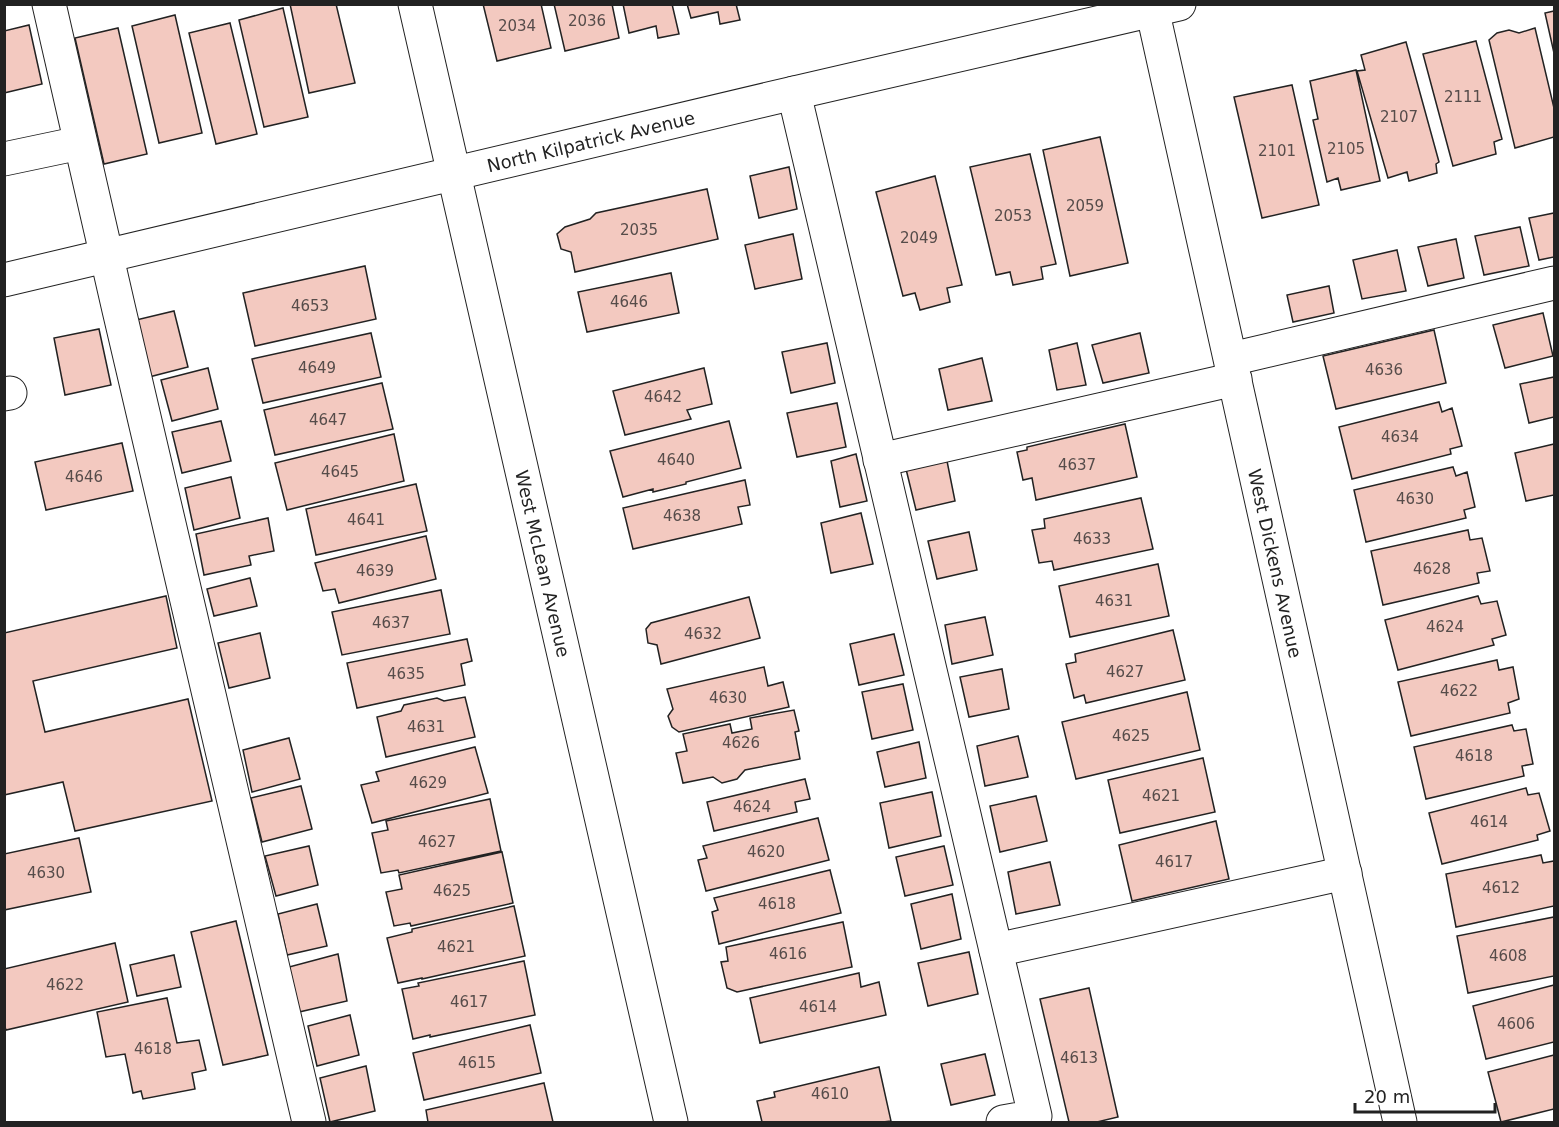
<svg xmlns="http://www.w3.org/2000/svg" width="1559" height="1127" font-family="'DejaVu Sans',sans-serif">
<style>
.building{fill:#f3c9c0;stroke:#222;stroke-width:1.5}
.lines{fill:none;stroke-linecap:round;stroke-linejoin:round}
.minor-casing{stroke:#222;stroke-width:35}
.minor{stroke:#fff;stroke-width:33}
.labels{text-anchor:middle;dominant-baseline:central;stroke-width:4.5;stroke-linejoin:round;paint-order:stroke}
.number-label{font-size:15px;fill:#564c4a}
.street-label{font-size:18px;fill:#222;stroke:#fff}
</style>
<rect width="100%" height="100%" fill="#fff"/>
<path class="building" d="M290,4H336L355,83L309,93Z
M483,4H541L551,48L497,61Z
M554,4H612L619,38L565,51Z
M623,4H672L679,34L658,38L656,26L629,33Z
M687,4H736L740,20L720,24L718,12L691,18Z
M283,8L308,117L264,127L239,20Z
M1554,11V53L1545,13Z
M175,15L202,133L159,143L132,26Z
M230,23L257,134L216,144L189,33Z
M29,25L42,84L4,93V31Z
M118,28L147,154L104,164L75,38Z
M1535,28L1554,108V137L1515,148L1489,40L1497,33L1509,30L1519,33Z
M1476,41L1502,139L1494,142L1496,154L1453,166L1423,54Z
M1406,42L1439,162L1436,164L1437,173L1409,181L1407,172L1388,178L1357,71L1365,70L1361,55Z
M1356,70L1380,181L1341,190L1338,178L1327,182L1313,120L1318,119L1310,81Z
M1292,85L1319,205L1262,218L1234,97Z
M1100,137L1128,263L1070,276L1043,150Z
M1030,154L1056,264L1041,267L1043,279L1013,285L1010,272L996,275L970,167Z
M789,167L797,209L759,218L750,176Z
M935,176L962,285L947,288L950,302L920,310L915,293L903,296L876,192Z
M707,189L718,239L575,272L571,252L561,249L557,234L565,227L590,219L596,213Z
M1554,213V257L1539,260L1529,218Z
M1520,227L1529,266L1484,275L1475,236Z
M793,234L802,279L755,289L745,245Z
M1456,239L1464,278L1428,286L1418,247Z
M1397,250L1406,291L1362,299L1353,260Z
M365,266L376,319L255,346L243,293Z
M671,273L679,313L587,332L578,292Z
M1329,286L1334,313L1293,322L1287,295Z
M174,311L188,367L149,377L136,320Z
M1543,313L1553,356L1505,368L1493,325Z
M99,329L111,385L65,395L54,338Z
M1434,330L1446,383L1336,409L1323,356Z
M371,333L381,377L263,403L252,359Z
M1140,333L1149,373L1103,383L1092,345Z
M827,343L835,383L791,393L782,352Z
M1077,343L1086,385L1057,390L1049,350Z
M982,358L992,401L948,410L939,369Z
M208,368L218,409L172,421L161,380Z
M704,368L712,404L687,410L691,419L625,435L613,391Z
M1554,377V417L1529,423L1520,384Z
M382,383L393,429L275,455L264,410Z
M1439,402L1442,412L1452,408L1462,446L1450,449L1451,454L1352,479L1339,427Z
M837,403L846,447L797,457L787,413Z
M221,421L231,461L182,473L172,432Z
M729,421L741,468L686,482V484L653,492V489L623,497L610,451Z
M1125,424L1137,477L1036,500L1032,478L1023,480L1017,452L1027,450V447Z
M394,434L404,481L287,510L275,463Z
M122,443L133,491L46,510L35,462Z
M1554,444V495L1526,501L1515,453Z
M856,454L867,501L840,507L831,461Z
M947,461L955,501L916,510L906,469Z
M1453,467L1456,476L1467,472L1475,507L1464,510L1466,518L1366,542L1354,490Z
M231,477L240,518L194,530L185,488Z
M745,480L750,505L738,507L742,524L633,549L623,508Z
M416,484L427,531L316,555L306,509Z
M1141,498L1153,549L1054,570L1052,561L1039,563L1032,530L1045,528L1044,519Z
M861,513L873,564L831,573L821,523Z
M268,518L274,551L249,556L251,565L204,575L196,534Z
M1468,530L1470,540L1482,538L1490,571L1477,573L1479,583L1383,605L1371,551Z
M969,532L977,570L937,579L928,541Z
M426,536L436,579L339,603L335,589L323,591L315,563Z
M1158,564L1169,616L1070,637L1059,586Z
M250,578L257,606L214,616L207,589Z
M441,590L450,634L342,655L332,612Z
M166,596L177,648L33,681L45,732L188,699L212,801L75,831L63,782L4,795V633Z
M1478,596L1481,604L1497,601L1506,635L1492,639L1494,645L1398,670L1385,620Z
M749,597L760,638L661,664L657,645L648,643L646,629L651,623Z
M985,617L993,655L952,664L945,625Z
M1173,630L1185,680L1086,703L1084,695L1074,698L1066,664L1076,662L1075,654Z
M260,633L270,678L229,688L218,643Z
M894,634L904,675L859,685L850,644Z
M467,639L472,661L461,664L465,685L357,708L347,663Z
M1497,660L1499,670L1513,667L1519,699L1508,703L1510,713L1411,736L1398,682Z
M764,667L768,686L783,682L789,707L679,732L672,727L668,716L673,709L667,689Z
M1002,669L1009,709L969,717L960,677Z
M903,684L913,730L872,739L862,692Z
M1187,692L1200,750L1076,779L1062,722Z
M465,697L475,737L386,757L377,717L401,711L404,705L437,698L444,701Z
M794,710L799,731L795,732L800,759L745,770L737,779L722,783L713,777L683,783L676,753L687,751L683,734L730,724L732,733L752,729L750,718Z
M1512,725L1514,731L1526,729L1533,764L1522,766L1524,776L1426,799L1414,747Z
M1018,736L1028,777L985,786L977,746Z
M289,738L300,779L252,792L243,750Z
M919,742L926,778L885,787L877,752Z
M475,747L488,793L372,823L361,785L379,781L376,772Z
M1203,758L1215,812L1120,833L1108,780Z
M805,779L810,799L795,802L797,812L714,831L707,802Z
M301,786L312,829L262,842L251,798Z
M1526,788L1528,795L1539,793L1550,831L1537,835L1538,840L1442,864L1429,813Z
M932,792L941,836L889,848L880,803Z
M1036,796L1047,841L1000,852L990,806Z
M490,799L501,851L399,873L398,870L381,873L372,833L388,830L386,821Z
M818,818L829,860L706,891L698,860L707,858L703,846Z
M1216,821L1229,879L1132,901L1119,845Z
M79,838L91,892L4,910V854Z
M309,846L318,885L276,896L265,856Z
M944,846L953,885L905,896L896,857Z
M502,852L513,903L411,926L410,923L394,926L386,892L402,889L399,875Z
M1541,855L1543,863L1554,861V906L1456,927L1446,874Z
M1050,862L1060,905L1016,914L1008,872Z
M830,870L841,913L719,944L712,912L718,910L714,898Z
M952,894L961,939L921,949L911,904Z
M317,904L327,946L287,955L278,914Z
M514,906L525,956L422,979V978L398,983L387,938L412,932V929Z
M1554,917V976L1468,993L1457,936Z
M236,921L268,1055L223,1065L191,932Z
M843,922L852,967L737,992L727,988L721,962L728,961L726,947Z
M115,943L128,1002L6,1030L4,1024V969Z
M969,952L978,994L928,1006L918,963Z
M338,954L347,1001L299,1012L289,967Z
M174,955L181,987L137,996L130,965Z
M524,961L535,1015L430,1037V1035L413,1039L402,989L419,986L418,983Z
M859,973L861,987L879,982L886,1015L760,1043L750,998Z
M1554,985V1042L1486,1059L1473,1006Z
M1089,988L1118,1117L1097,1122H1069L1040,999Z
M167,998L177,1043L199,1040L206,1070L192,1073L195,1089L143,1099L141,1091L133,1093L125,1054L106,1057L97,1012Z
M350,1015L359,1055L317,1066L308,1026Z
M530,1025L541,1073L424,1100L413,1053Z
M985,1054L995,1095L951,1105L941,1064Z
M1554,1055V1109L1501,1122L1488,1072Z
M366,1066L375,1111L330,1122L320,1078Z
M879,1067L891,1121L883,1122H762L757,1101L775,1097L774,1092Z
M544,1083L553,1122H428L426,1110Z"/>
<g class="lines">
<g class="minor-casing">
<g id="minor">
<path d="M49,4L119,310L309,1122"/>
<path id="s1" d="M415,4L671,1122"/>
<path id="s2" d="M1151,4L1400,1122"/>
<path d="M794,93L1035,1116L1003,1122"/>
<path d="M4,159L80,143"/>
<path id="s3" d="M4,280L794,93L1179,4"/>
<path d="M1231,359L1554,283"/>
<path d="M4,394L10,393"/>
<path d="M880,460L1235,379"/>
<path d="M996,950L1345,873"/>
</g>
</g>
<use href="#minor" class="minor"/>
</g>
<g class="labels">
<g class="number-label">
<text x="587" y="21">2036</text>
<text x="517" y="26">2034</text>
<text x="1463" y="97">2111</text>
<text x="1399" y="117">2107</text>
<text x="1346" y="149">2105</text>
<text x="1277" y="151">2101</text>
<text x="1085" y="206">2059</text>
<text x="1013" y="216">2053</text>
<text x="639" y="230">2035</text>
<text x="919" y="238">2049</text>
<text x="629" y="302">4646</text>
<text x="310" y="306">4653</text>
<text x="317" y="368">4649</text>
<text x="1384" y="370">4636</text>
<text x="663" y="397">4642</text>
<text x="328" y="420">4647</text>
<text x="1400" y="437">4634</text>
<text x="676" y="460">4640</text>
<text x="1077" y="465">4637</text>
<text x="340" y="472">4645</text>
<text x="84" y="477">4646</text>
<text x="1415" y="499">4630</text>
<text x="682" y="516">4638</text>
<text x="366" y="520">4641</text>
<text x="1092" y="539">4633</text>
<text x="1432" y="569">4628</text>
<text x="375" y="571">4639</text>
<text x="1114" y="601">4631</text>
<text x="391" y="623">4637</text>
<text x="1445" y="627">4624</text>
<text x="703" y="634">4632</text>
<text x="1125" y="672">4627</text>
<text x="406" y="674">4635</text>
<text x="1459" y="691">4622</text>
<text x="728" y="698">4630</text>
<text x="426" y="727">4631</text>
<text x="1131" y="736">4625</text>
<text x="741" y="743">4626</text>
<text x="1474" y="756">4618</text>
<text x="428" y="783">4629</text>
<text x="1161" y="796">4621</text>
<text x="752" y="807">4624</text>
<text x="1489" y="822">4614</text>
<text x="437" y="842">4627</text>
<text x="766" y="852">4620</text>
<text x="1174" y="862">4617</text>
<text x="46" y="873">4630</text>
<text x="1501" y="888">4612</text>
<text x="452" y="891">4625</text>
<text x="777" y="904">4618</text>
<text x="456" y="947">4621</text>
<text x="788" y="954">4616</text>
<text x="1508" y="956">4608</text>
<text x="65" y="985">4622</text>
<text x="469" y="1002">4617</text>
<text x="818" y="1007">4614</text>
<text x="1516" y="1024">4606</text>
<text x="153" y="1049">4618</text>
<text x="1079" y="1058">4613</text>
<text x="477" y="1063">4615</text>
<text x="830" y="1094">4610</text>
</g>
<g class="street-label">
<text stroke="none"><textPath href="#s3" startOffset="603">North Kilpatrick Avenue</textPath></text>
<text stroke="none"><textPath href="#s2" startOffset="573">West Dickens Avenue</textPath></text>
<text stroke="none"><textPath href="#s1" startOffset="574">West McLean Avenue</textPath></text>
</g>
</g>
<rect width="1559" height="1127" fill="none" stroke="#222222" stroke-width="12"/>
<path d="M1355 1103v9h140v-9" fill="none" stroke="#222222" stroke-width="3"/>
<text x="1364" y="1103" font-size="18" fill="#222222" stroke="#ffffff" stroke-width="4.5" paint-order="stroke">20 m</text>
</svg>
